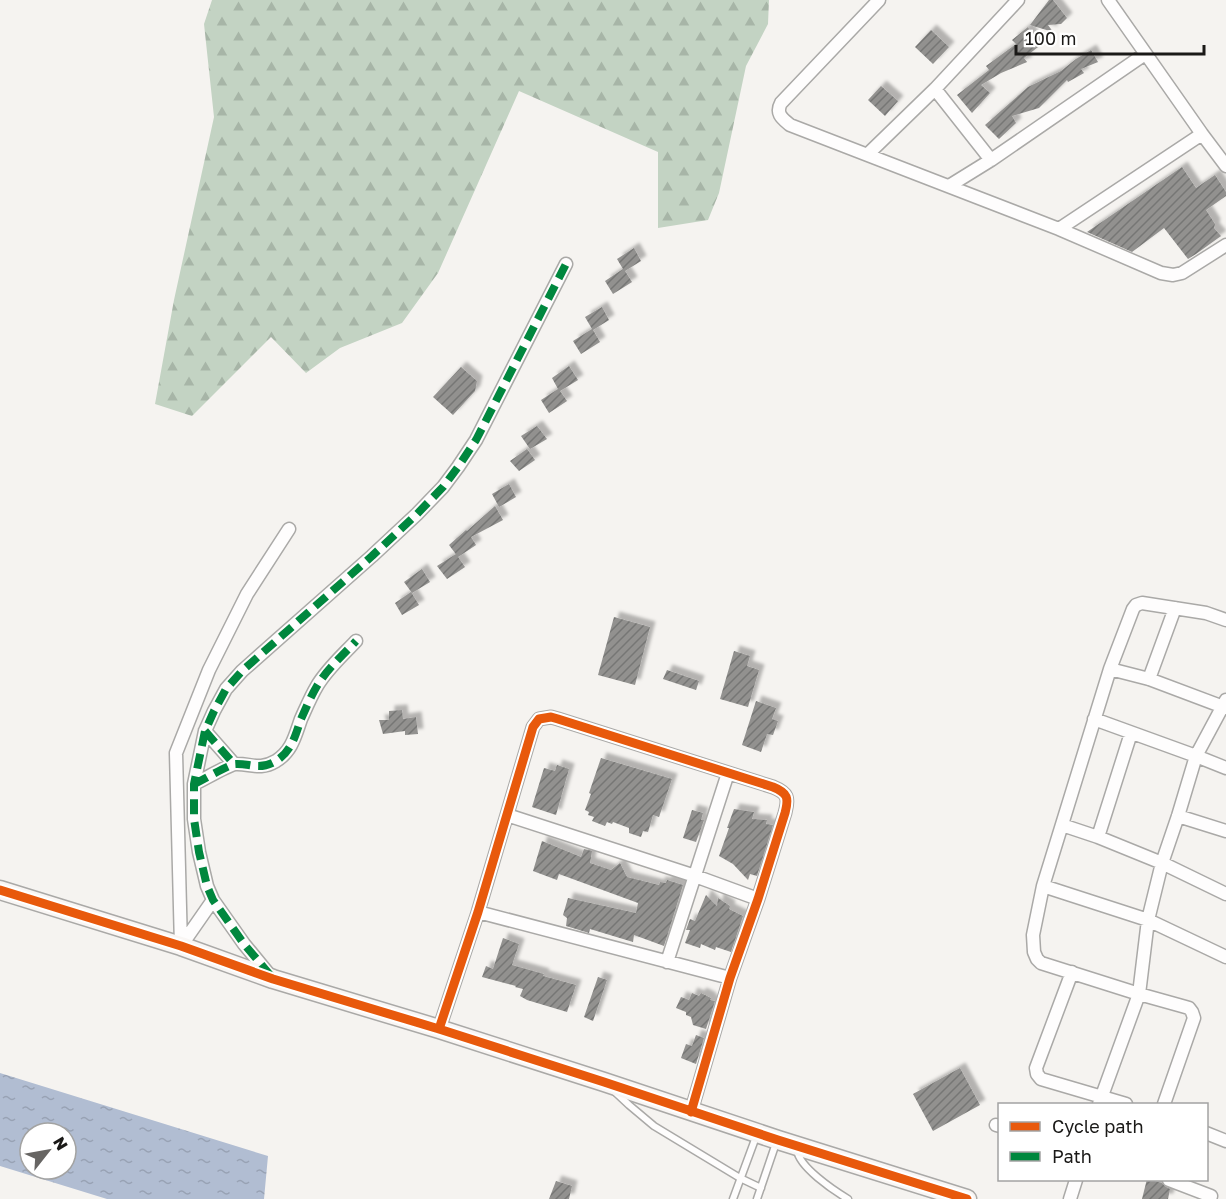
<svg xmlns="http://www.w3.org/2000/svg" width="1226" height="1199" font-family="'Golos Text',sans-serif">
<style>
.forest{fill:url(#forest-firs)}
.water{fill:url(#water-ripples);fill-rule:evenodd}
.building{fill:url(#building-hatch);filter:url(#shadow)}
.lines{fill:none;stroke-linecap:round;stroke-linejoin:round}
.lane-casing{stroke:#aaa9a7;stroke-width:9}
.street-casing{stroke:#aaa9a7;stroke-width:15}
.secondary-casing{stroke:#aaa9a7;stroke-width:21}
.lane{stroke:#fefdfd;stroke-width:6}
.street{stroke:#fefdfd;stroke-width:12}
.secondary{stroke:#f9f6f4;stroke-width:18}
.quiet{stroke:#00873e;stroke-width:8;stroke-dasharray:15 8;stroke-linecap:butt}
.cycleway-casing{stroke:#fff;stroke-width:13}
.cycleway{stroke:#e8590c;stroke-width:9}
</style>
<defs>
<pattern id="forest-firs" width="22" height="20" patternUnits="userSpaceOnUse" patternTransform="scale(1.5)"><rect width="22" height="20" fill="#c3d3c3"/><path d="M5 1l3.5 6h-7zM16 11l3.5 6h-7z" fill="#a7b5a7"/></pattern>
<pattern id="water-ripples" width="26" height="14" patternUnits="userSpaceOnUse" patternTransform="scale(1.5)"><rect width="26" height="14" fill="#b1bdd2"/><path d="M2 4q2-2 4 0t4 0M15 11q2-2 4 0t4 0" fill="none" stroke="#98a2b4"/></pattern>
<pattern id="building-hatch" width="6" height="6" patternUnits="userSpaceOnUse" patternTransform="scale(1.5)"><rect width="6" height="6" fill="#92918f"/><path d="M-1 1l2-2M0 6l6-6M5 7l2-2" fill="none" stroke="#767674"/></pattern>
<filter id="shadow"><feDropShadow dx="5.5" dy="-5.5" stdDeviation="1.5" flood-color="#0004"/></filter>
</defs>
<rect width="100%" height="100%" fill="#f5f3f0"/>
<path class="forest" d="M212,0H769L768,24L746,66L719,193L708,220L658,228V152L519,91L438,273L402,323L340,348L306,373L271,337L192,416L155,404L174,300L214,117L204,24Z"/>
<path class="water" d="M0,1073L268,1156L264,1199H107L0,1166ZM30,1133H66V1169H30Z"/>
<path class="building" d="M1049,0H1053L1067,18L1061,24L1048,25L1053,32L1030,25Z
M1028,27L1038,47L1024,58L1027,62L1001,73L981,85L990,93L972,113L957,95L989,70L986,66L1016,44L1012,40Z
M931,30L949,47L933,64L915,47Z
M1091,50L1098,62L1081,69L1084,73L1068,82L1067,80L1039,108L1012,116L1016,123L999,139L985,125L1028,87L1061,71L1076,59Z
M881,86L898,101L885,116L868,100Z
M1182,167L1196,188L1215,175L1226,192V196L1206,210L1215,224L1214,228L1221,236L1196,254L1188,259L1164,228L1132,252L1087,232Z
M634,248L641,261L625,271L632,282L613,294L605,281L623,269L617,259Z
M602,307L609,320L593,330L600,342L581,354L573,341L592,329L585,317Z
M569,366L578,380L560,391L567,401L549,413L541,400L558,389L552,378Z
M461,367L477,381L475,391L453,415L433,397Z
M537,426L547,439L530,449L521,436Z
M527,449L535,460L519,471L510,461Z
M509,484L516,497L499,507L492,494Z
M495,506L503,520L471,537L476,545L458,557L449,545L466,530L467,531Z
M456,554L465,567L447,579L437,566Z
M422,569L430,582L412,593L404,582Z
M411,592L419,605L402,615L395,603Z
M614,617L650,627L635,685L598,675Z
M734,651L750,656L747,666L759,670L748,707L720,699Z
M667,670L699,681L696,690L663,679Z
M756,701L776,708L772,719L778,721L773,735L767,734L761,752L742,745Z
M402,710L403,719L416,717L418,734L405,735V731L383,734L379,720H389V711Z
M601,758L672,779L659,817L653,815L648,832L643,831L641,837L629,833V828L613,822L612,824L607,822L605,826L592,821L594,817L588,815L589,812L585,810L591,794L589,793Z
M557,765L569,769L556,815L532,807L544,768L555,771Z
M734,809L754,812L752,819L767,820L766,824L773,825L757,876L750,874L748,880L733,864L719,856L729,828H727Z
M692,810L703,813L701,820H704L696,842L683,838Z
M542,841L581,857L584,849L592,851L590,863L611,870L620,863L627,877L659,885L660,882L666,883L667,880L683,885L664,946L634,935L633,942L590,929L589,933L566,926L567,918L563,915L568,898L636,913L638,903L559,874L557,880L533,871Z
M706,895L717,906L718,898L730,906L729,909L743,916L731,952L716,947L715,950L701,944L700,948L685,943L690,930H686L690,919L695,921Z
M503,938L519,944L512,965L544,974L543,976L576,985L567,1012L527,1000L520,996L523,989L515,987L516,986L482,977L486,966L493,969Z
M598,977L607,980L593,1021L584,1017Z
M692,993L699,996L701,993L711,998L710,1000L715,1001L706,1029L693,1025L691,1017L686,1015V1012L676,1008L681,997L689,1000Z
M696,1035L704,1038L696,1064L681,1058L686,1044L692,1046Z
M960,1068L980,1105L933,1131L913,1094Z
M1147,1179L1162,1183L1166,1187L1170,1189L1168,1199H1142Z
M556,1181L572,1186L569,1199H549Z"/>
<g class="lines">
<g class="lane-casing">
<path id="lane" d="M614,1091L629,1105L654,1126L740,1178L761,1188
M797,1150C799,1167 833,1190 848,1199
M733,1199L757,1134
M757,1199L776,1143"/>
</g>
<g class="street-casing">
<path id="street" d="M879,0L781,103C775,114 783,119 790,125L1059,229L1161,273L1173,275L1182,273L1226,245
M1108,0L1202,134L1226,166
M935,89L991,160
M868,154L935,89L1018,0
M949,186L991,160L1145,54
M1059,229L1202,134
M1110,669L1149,679L1226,708
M1149,679L1175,608
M1094,719L1196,756L1226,768
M205,731L234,764
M1131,733L1098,837L1162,863L1226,894
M194,784C203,780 228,765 235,764C250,763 259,771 276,761C292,751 295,736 301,719C306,708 311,696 317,686C327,669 343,655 356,641
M507,815L695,876L758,899
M1178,816L1226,831
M1062,825L1098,837
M1043,886L1148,920L1226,957
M478,912L730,978
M181,946L176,753L209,670L247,594L289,529
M181,946L213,900
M667,962L728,773
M1072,972L1036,1068L1037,1074L1041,1079L1126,1104
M272,978L244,944L213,900L207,886L199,852L194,819V784L205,731L214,711L226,689L242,671L372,556L417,514L443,487L458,467L476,440L566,264
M439,1029L478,912L533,727L539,719L551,717L558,719L773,787C788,793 789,798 785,813L758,899L730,978L691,1112
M1099,1104L1139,994L1148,920L1162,863L1178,816L1196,756L1226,700
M1164,1104L1194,1018L1192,1012L1189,1008L1182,1006L1139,994L1041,963L1037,959L1034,952L1033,935L1043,886L1110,669L1133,609L1136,605L1142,603L1206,613L1226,620
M996,1125L1000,1126
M1206,1133L1226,1141
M1169,1180L1211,1196
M1070,1199L1076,1180"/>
</g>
<g class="secondary-casing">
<path id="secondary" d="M0,890L181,946L273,979L439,1029L604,1082L778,1140L967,1199"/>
</g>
<use href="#lane" class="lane"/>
<use href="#street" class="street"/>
<use href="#secondary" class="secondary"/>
<path class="quiet" d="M205,731L234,764
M194,784C203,780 228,765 235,764C250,763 259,771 276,761C292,751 295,736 301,719C306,708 311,696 317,686C327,669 343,655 356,641
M271,976L244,944L213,900L207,886L199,852L194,819V784L205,731L214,711L226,689L242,671L372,556L417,514L443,487L458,467L476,440L566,264"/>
<g class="cycleway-casing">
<path id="cycleway" d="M0,890L181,946L273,979L439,1029L604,1082L778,1140L967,1199
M439,1029L478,912L533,727L539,719L551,717L558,719L773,787C788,793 789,798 785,813L758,899L730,978L691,1112"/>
</g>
<use href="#cycleway" class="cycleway"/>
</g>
<rect x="998" y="1103" width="210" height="78" fill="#ffffff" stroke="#a3a3a2" stroke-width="1.5"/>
<rect x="1010" y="1122" width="30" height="9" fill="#e8590c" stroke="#a3a3a2" stroke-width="1.5"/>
<text x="1052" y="1133" font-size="18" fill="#1a1917">Cycle path</text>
<rect x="1010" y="1152" width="30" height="9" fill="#00873e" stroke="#a3a3a2" stroke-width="1.5"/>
<text x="1052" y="1163" font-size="18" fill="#1a1917">Path</text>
<g transform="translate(48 1151) rotate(59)"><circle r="28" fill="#ffffff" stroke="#a3a3a2" stroke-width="1.5"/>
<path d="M0-4.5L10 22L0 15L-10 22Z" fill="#676563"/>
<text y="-9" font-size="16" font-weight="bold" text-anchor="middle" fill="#1a1917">N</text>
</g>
<path d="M1016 45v9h188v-9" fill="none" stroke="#1a1917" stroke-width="3"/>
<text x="1025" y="45" font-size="18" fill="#1a1917" stroke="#ffffff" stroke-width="4.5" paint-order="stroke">100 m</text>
</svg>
